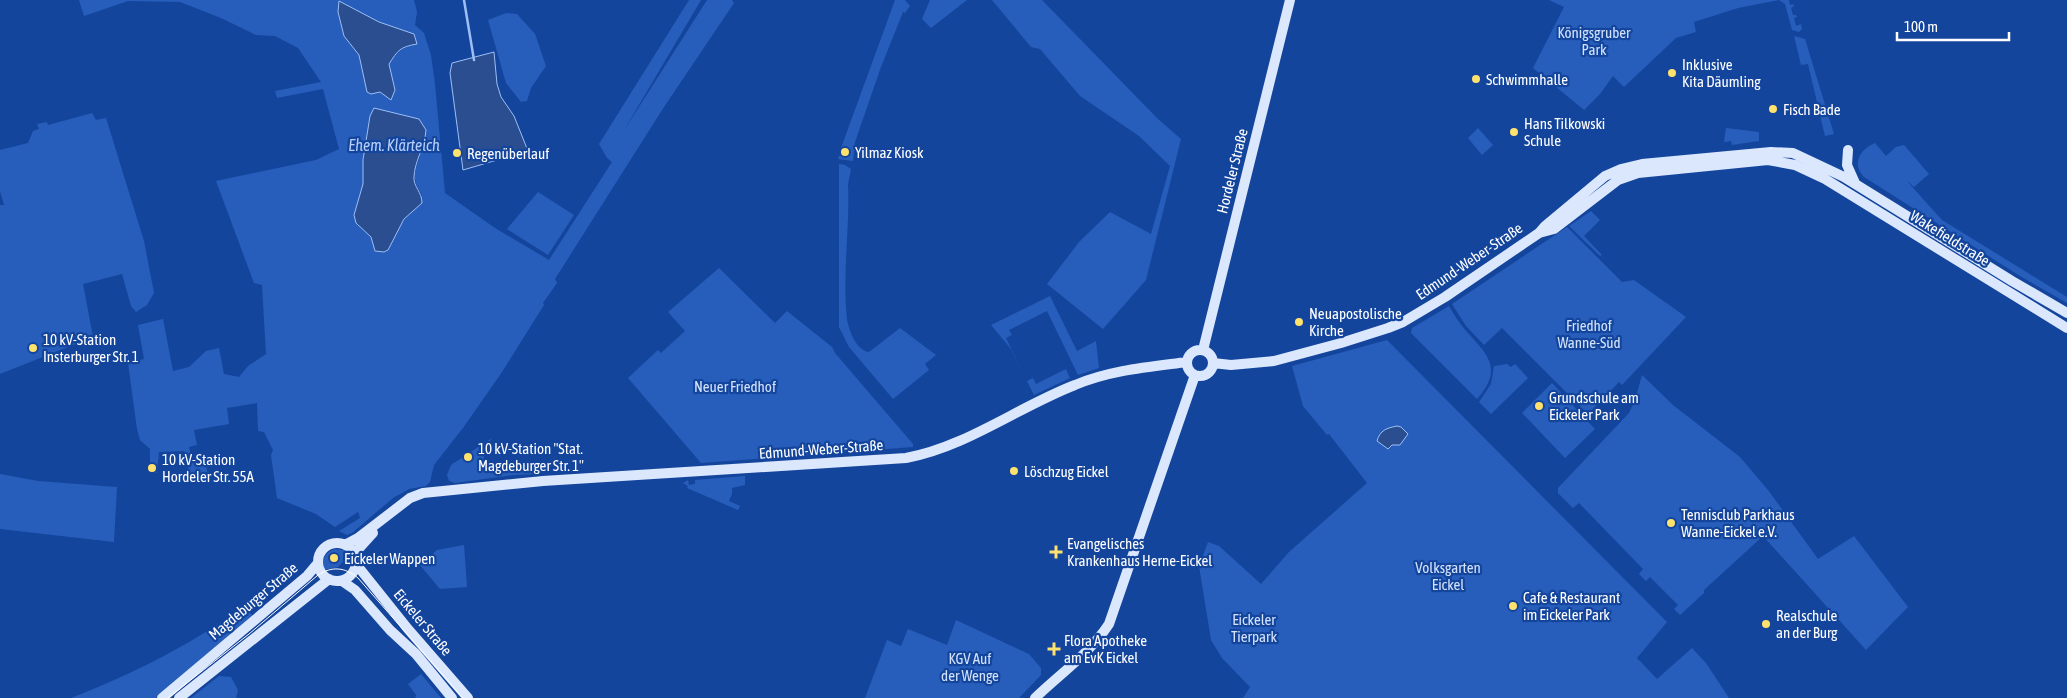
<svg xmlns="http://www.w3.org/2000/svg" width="2067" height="698" font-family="'Asap Condensed',sans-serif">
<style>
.green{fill:#275ebb;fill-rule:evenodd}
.water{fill:#2b4e91;stroke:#9dbff6}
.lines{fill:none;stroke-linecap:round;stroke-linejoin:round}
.stream{stroke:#9dbff6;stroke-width:2.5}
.secondary{stroke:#dae7fd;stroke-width:10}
.tram{stroke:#fff;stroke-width:1}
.poi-dot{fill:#ffe16d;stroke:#14459d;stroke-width:2}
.labels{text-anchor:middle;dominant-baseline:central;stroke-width:4.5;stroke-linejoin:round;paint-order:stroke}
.park-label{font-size:15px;fill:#d3e3fd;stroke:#14459d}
.poi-label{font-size:15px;fill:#fff;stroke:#14459d;text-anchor:start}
.street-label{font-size:15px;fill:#fff;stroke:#14459d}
.water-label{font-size:16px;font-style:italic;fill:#b7d0fa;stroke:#14459d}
</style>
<rect width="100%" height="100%" fill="#14459d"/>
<path class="green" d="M79,0H414L417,12L415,25L424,33L431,55L435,84L445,193L495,228L549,260L612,162L607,158L599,144L689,0H701L623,132L707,0H732L734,3L664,107L555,279L557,283L543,303L544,305L502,372L463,428L434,465L430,482L426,486L409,489L393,498L352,533L347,535L339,531L360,518L358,512L335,527L316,514L277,498L271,455L273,450L264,432L258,431L257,403L227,408L229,424L194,430L197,445L189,447L192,461L205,460L209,481C186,476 189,472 184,451L159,452L157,473H155V464H150V449L140,440L137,429L128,363L144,359L138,325L163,319L173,371L189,367L206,351L219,348L224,374L239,377L248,366L266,354L262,285L254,283L216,181L316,160L339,149L323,89L277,98L275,91L321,82L298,48L275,36L256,35L221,18L180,2L128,1L84,16ZM338,13L379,22L413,34L416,44C402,47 397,52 389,64L395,90L386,95L380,92H367L359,55L344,36ZM370,116L420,156C414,175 411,177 422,195L400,226L371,237L356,223L354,215L363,184V160Z
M895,0H905L910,6L905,13L903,12L881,67L855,142L853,161L838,159L839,156H848V148H841Z
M930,0H967L931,28L922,19Z
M992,0H1042L1158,119L1181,139L1146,280L1103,329L1047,284L1079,242L1110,212L1151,234L1170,166L1139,136L1080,96L1040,49L1031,47Z
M1549,0H1789L1790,5L1793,4L1794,6L1791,8L1793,15H1796L1797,17L1794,18L1796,26L1801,24L1802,29L1799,32L1792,30L1785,4L1779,0L1738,8L1694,22L1696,32L1676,38L1624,87L1613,76L1600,94L1584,110L1533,68L1564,7Z
M506,13L517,14L535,34L546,66L531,88L527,101L521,102L506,83L488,20Z
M1794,36L1805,39L1834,134L1825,136L1808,64L1801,65Z
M92,113L96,120L106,118L144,241L154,293L147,305L136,312L131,306L122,274L83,284L93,337L0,374V205H4L0,191V150L28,143L33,131L39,129L37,124L47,122L48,125Z
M1478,128L1493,145L1482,155L1468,138Z
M1726,128L1759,132V141L1732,145L1731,141L1724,142Z
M1875,143L1886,156L1896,147L1904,145L1929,174L1914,187L1906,180L1942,220L2067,297V303L2020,276L1864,177C1851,164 1860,149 1875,143Z
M839,164L845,165L851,169L848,184C850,229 842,274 847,319C849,331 856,350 869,352L900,328L936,355L925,364L929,370L893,399L849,347L839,327Z
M538,192L574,215L548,255L507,229Z
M1591,211L1600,220L1584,236L1602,255L1600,256L1569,226Z
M1567,227L1622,282L1634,280L1686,317L1622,385L1619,382L1588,414L1502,328L1484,345L1466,326L1452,304Z
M719,268L775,323L787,311L832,347L835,353L913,444V447L701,463L628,378L658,350L661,353L685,331L668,312Z
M1050,296L1077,351L1096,341L1099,368L1078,375L1047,311L1009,330L1012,335L1006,338L1027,381L1033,378L1036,384L1066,369L1070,378L1034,395L1011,349L991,325Z
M1449,306C1454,315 1460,324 1467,332C1489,356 1503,369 1477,399L1411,333L1412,328Z
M1387,340L1667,622L1637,658L1657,679L1692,648L1706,663L1729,698H1243L1250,687L1222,658L1211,640L1199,566L1208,542L1219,546L1261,584L1289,552L1367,483L1329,434L1327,435L1303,406L1292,366Z
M1507,364L1511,367L1515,364L1528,378L1491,414L1479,402L1491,384L1494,366Z
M1642,375L1673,405L1740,457L1768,490L1818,559L1854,536L1908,607L1866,650L1763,536L1704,590V593L1680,615L1674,609L1678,605L1650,577L1646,581L1639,574L1643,569L1579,503L1573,508L1558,493V488L1629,413L1635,400Z
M1552,383L1595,429L1565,458L1522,413Z
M492,438L484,451V462C500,471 522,467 539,473V474L513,475L455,483L449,481L447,475L451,465Z
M0,474L38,481L117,487L114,542L0,529Z
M745,476V485L732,488V494L729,501L740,506L738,510L687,488L688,486L683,483L688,480L689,485L695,484V480Z
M464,545L467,587L440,589L420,565L437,550Z
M335,549L344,550L350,554L338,567L324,570C321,559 325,552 335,549Z
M245,607L253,616L156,698H71C136,673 188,645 245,607Z
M956,620L1029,654L1041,668V675L1019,698H865L887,640L901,646L908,629L947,645Z
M421,674L441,698H415L416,695L408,684Z
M219,676L231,677L238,690L236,698H191Z"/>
<path class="water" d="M339,1L379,22L414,34L417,44C400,47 398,50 389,64L395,90L391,100L380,92L371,94L367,92L359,55L344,36L338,12Z
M494,52L497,84L501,97L514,116L528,151L463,170L450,73L452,63Z
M374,108L419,119L426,130C425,146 414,163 414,177C413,186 422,192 422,203L404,219L388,250L384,252L375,251L371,237L356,223L354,215L363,184V160L370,116Z
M1397,426L1401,427L1408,434L1400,445H1392L1388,449L1377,441C1380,430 1387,428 1397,426Z"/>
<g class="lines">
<path class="stream" d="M464,0L474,60"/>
<path class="secondary" d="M1848,150L1847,165L1855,183
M1539,233L1554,229L1618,180L1638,173L1768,160L1795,165L1825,179L2067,328
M1203,350L1290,0
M1187 363a13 13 0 1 1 26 0a13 13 0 1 1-26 0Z
M1213,363L1231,365L1274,361L1341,343L1388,328L1403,322L1445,297L1539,233L1545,226L1605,176L1621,169L1642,164L1771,152L1793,153L1844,177L2012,281L2067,313
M318 562a19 19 0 1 1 38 0a19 19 0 1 1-38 0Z
M345,545L358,538L410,498L423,493L543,481L906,458C966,447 1018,407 1075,385C1111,370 1149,367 1187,362
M354,554L373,533
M356,564L408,629L468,698
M342,581L355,590L390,630L416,654L452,698
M162,698L307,576L318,563
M179,698L329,579
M1035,698C1060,674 1090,653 1109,624L1195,375"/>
<path class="tram" d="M168,698L249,634L318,575C332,566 345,567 358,578L463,698"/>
</g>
<g class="poi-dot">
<circle cx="1672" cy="73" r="5"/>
<circle cx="1476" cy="79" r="5"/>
<circle cx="1773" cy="109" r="5"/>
<circle cx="1514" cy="132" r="5"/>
<circle cx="845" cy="152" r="5"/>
<circle cx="457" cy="153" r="5"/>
<circle cx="1299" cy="322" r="5"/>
<circle cx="33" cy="348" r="5"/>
<circle cx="1539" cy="406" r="5"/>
<circle cx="468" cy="457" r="5"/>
<circle cx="152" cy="468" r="5"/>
<circle cx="1014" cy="471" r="5"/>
<circle cx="1671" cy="523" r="5"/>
<path d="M1053.5 544.5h5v5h5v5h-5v5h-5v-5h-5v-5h5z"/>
<circle cx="334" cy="558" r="5"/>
<circle cx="1513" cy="606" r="5"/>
<circle cx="1766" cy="624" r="5"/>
<path d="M1051.5 641.5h5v5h5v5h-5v5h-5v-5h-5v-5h5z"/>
</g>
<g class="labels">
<g class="park-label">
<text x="1594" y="32">Königsgruber<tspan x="1594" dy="17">Park</tspan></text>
<text x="1589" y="325">Friedhof<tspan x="1589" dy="17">Wanne-Süd</tspan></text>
<text x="735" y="386">Neuer Friedhof</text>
<text x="1448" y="567">Volksgarten<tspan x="1448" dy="17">Eickel</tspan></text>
<text x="1254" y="619">Eickeler<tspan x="1254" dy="17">Tierpark</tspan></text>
<text x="970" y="658">KGV Auf<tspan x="970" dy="17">der Wenge</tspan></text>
</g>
<g class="poi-label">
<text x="1682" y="64">Inklusive<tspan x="1682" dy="17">Kita Däumling</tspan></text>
<text x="1486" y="79">Schwimmhalle</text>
<text x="1783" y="109">Fisch Bade</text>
<text x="1524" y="123">Hans Tilkowski<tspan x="1524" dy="17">Schule</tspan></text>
<text x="855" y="152">Yilmaz Kiosk</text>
<text x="467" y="153">Regenüberlauf</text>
<text x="1309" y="313">Neuapostolische<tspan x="1309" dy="17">Kirche</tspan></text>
<text x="43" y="339">10 kV-Station<tspan x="43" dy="17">Insterburger Str. 1</tspan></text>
<text x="1549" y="397">Grundschule am<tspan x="1549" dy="17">Eickeler Park</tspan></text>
<text x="478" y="448">10 kV-Station "Stat.<tspan x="478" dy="17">Magdeburger Str. 1"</tspan></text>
<text x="162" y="459">10 kV-Station<tspan x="162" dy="17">Hordeler Str. 55A</tspan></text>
<text x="1024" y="471">Löschzug Eickel</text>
<text x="1681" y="514">Tennisclub Parkhaus<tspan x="1681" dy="17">Wanne-Eickel e.V.</tspan></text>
<text x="1067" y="543">Evangelisches<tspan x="1067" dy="17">Krankenhaus Herne-Eickel</tspan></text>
<text x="344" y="558">Eickeler Wappen</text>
<text x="1523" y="597">Cafe &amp; Restaurant<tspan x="1523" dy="17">im Eickeler Park</tspan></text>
<text x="1776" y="615">Realschule<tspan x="1776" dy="17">an der Burg</tspan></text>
<text x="1064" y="640">Flora Apotheke<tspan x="1064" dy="17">am EvK Eickel</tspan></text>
</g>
<g class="street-label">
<text transform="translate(1232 171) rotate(-76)">Hordeler Straße</text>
<text transform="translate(1950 238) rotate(32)">Wakefieldstraße</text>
<text transform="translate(1469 261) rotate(-34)">Edmund-Weber-Straße</text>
<text transform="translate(821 449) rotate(-4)">Edmund-Weber-Straße</text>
<text transform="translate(253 601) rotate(-40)">Magdeburger Straße</text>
<text transform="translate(423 622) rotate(50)">Eickeler Straße</text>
</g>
<g class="water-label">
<text x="394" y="145">Ehem. Klärteich</text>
</g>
</g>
<path d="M1897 32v8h112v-8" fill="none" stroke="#ffffff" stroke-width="2.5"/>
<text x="1904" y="32" font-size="15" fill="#ffffff" stroke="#14459d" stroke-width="4" paint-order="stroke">100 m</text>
</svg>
